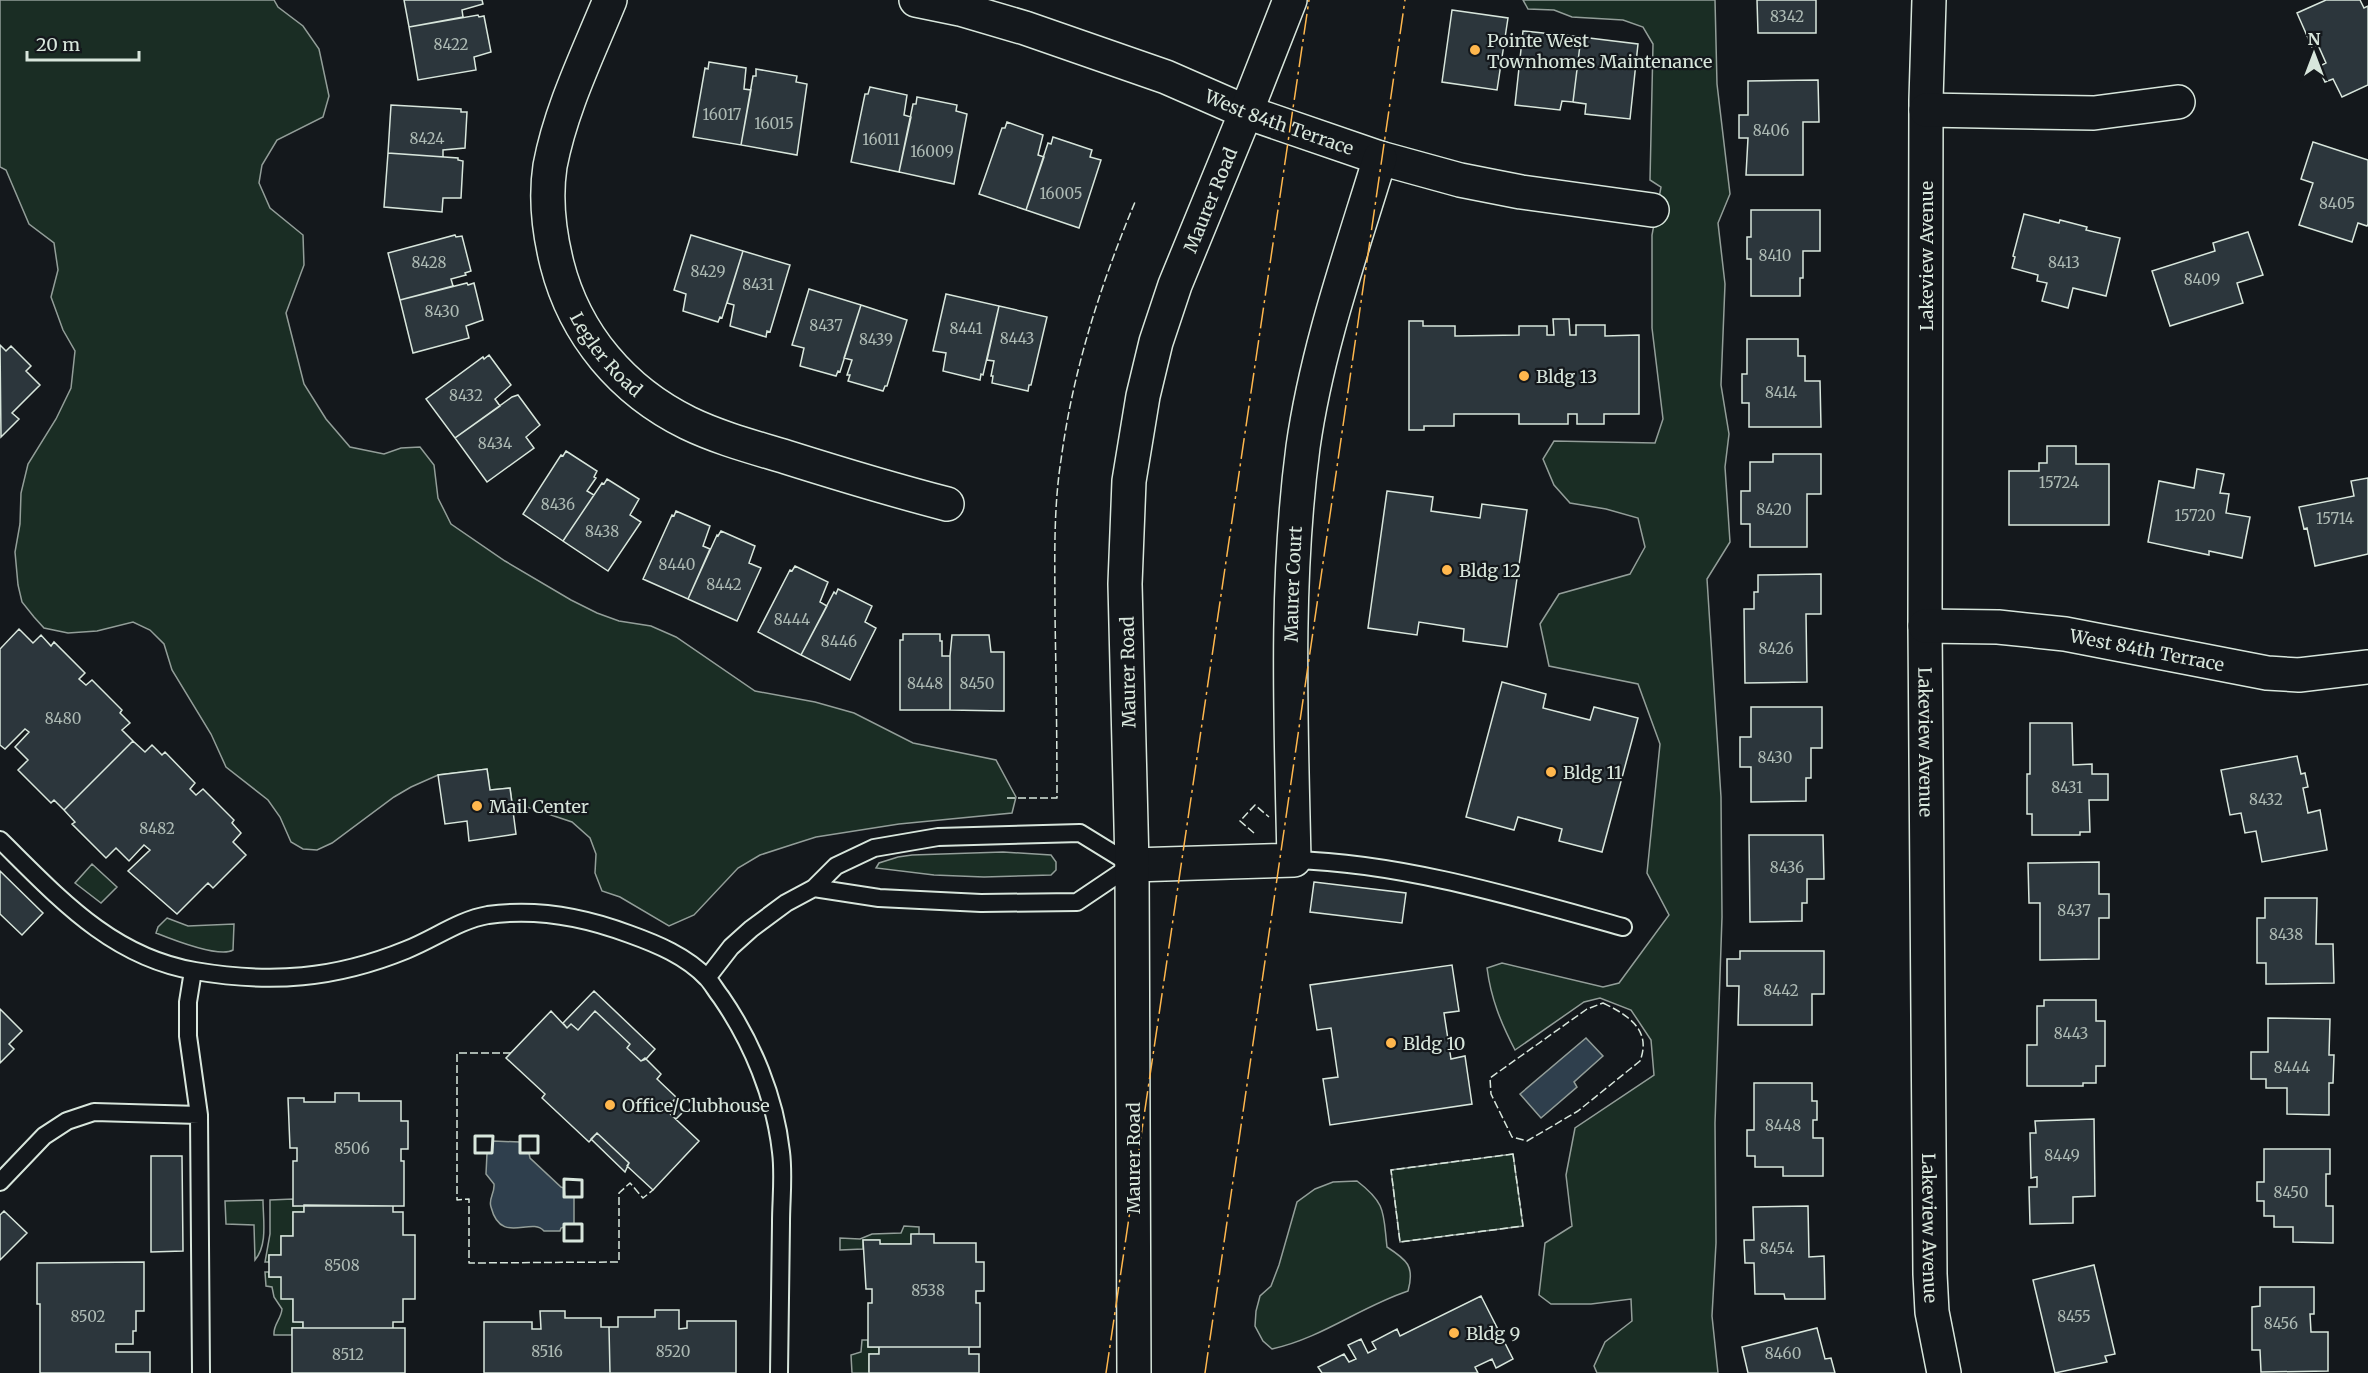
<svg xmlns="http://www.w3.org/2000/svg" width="2368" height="1373" font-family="Merriweather,serif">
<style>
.green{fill:#1a2d24;stroke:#939e99;stroke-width:1.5}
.water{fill:#2f3f4d;stroke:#939e99;stroke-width:1.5}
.building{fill:#2c363c;stroke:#d8e6dc;stroke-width:1.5}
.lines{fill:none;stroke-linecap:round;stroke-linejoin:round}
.lane-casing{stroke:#d8e6dc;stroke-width:20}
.street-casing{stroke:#d8e6dc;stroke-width:36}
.secondary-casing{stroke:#d8e6dc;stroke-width:36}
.lane{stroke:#14181c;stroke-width:16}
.street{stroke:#14181c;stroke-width:33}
.secondary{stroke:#14181c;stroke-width:33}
.fence{stroke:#d8e6dc;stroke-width:1.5;stroke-dasharray:8 3;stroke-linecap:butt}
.wall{stroke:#d8e6dc;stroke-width:3}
.power{stroke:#ffb74d;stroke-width:1.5;stroke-dasharray:21 4.5 3 4.5;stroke-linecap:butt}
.poi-dot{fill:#ffb74d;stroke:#14181c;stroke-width:2}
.labels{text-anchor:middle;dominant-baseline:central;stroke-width:4.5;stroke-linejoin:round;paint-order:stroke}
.number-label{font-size:15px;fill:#adbab4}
.poi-label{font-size:18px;fill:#d8e6dc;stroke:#14181c;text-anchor:start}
.street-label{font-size:18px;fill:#d8e6dc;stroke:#14181c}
</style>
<rect width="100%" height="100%" fill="#14181c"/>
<path class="green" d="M0,0H274L278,7L303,26L319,49L329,96L323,117L277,140L262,165L259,183L270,208L303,235L304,265L286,313L304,384L326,419L350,447L384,454L401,448L420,447L434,465L438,498L451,524L505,561L571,600L597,613L619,621L651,626L676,637L755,691L815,702L854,713L913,743L996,760L1016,797L1012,813L899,824L816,837L794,844L760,855L738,868L694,915L669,926L620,897L602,891L595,873L596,854L590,838L572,822L512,802L510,788L490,790L487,769L438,775L411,787L394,797L332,843L317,850L303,849L291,842L280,817L268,800L226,767L211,734L172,670L164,644L150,630L133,622L97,631L68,633L44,628L34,617L22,602L18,585L15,552L20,524L21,493L28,464L56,419L71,388L75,351L63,330L51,297L58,270L54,243L29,224L6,170L0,167Z
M1523,0H1715L1717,84L1730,194L1718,223L1725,284L1721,385L1729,434L1725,467L1730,542L1707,579L1721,797L1722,917L1715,1123L1716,1243L1712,1316L1718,1373H1597L1594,1366L1605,1342L1632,1321L1631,1299L1591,1304H1551L1539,1295L1545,1243L1572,1226L1566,1175L1575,1128L1654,1075L1651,1040L1631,1010L1600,998L1584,1002L1515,1050C1501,1023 1491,999 1487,968L1502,963L1603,987L1619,983L1669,915L1647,873L1660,744L1638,684L1549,666L1540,624L1559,594L1630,574L1645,547L1638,518L1606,509L1570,503L1554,485L1543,459L1554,441L1655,443L1663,419L1652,328V235L1661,187L1650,180L1653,44L1643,27L1623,20L1572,17L1554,10L1528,9Z
M1003,852L1051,855L1056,862V870L1051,875L984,877L934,875L876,868L879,863L898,857L912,855Z
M92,864L117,887L101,903L75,883Z
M167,918L188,926L234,924L233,950C220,958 171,939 156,933L158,927Z
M1513,1154L1523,1226L1400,1242L1391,1170Z
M1357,1181C1387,1204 1383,1213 1387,1247C1407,1260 1415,1266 1408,1291C1360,1307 1322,1338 1272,1349L1263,1341L1255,1326L1256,1311L1260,1296L1271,1286L1279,1265L1297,1202L1315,1189L1333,1182Z
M293,1199V1206L304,1205V1212H293V1236H281V1255H269V1262H265L270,1234V1200Z
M263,1200C263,1219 268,1245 255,1260L254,1225L226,1224L225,1201Z
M904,1226L919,1227V1234L911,1235V1244H880L879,1240H863V1249L840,1250V1238L860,1239L872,1234L901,1233Z
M265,1272H269V1277H281L293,1299V1321L303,1322V1328H292V1335H274C273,1324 281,1320 282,1309L274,1297L272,1287L266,1286Z
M862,1340H868V1347H879V1354H869V1373H852L851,1355L861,1352Z"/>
<path class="water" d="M1586,1038L1603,1056L1574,1082L1577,1087L1541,1118L1520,1094Z
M493,1141L520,1142V1153H529L530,1158L561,1187L564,1188L565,1197H574V1224H565L564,1227L561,1228L560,1231H544C531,1216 501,1246 491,1207C488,1199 495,1193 494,1184L486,1174L487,1153H492Z"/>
<path class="building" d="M404,0H482L483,4L462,10L463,17L409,27Z
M1757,0H1816V33H1758Z
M2326,0H2360L2364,8L2368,6V85L2342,97L2333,79L2325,82L2318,67L2326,63L2318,45L2312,47L2297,13Z
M1452,10L1508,18L1497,90L1442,82Z
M478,15L479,17L484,16L491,52L474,57L476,70L418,80L409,27Z
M1523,31L1581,37L1573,102L1562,101L1560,110L1515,105Z
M1581,37L1638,44L1630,119L1585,114L1586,104L1573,102Z
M709,62L746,68L744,89L751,90L741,145L693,137L705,68L708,69Z
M756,69L797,76L796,82L807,84L797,155L741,145L753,76H756Z
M1818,80L1819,122H1803V175H1746L1748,138H1739V115H1748V81Z
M870,87L907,95L904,115L911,117L899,172L851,162L865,94H868Z
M917,97L957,105L956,111L967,114L954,184L899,172L913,104H916Z
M391,105L461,109V112H467L465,148L443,150V157L388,153Z
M1007,122L1043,135L1038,155L1044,157L1026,210L979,194L1002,128H1005Z
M1053,137L1092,150L1090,157L1101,160L1079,228L1026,210L1048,143L1051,144Z
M2313,142L2368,160V224L2367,226L2358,223L2352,242L2299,225L2313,183L2301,179Z
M388,153L458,158V160L463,161L461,198H443L442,212L384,207Z
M1751,210H1820V251H1803V278H1800V296H1751V259H1747V237H1751Z
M2024,214L2059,223L2060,220L2087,227L2086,230L2120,238L2106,296L2073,288L2068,308L2042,301L2047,283L2037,281L2038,275L2012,268L2015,257L2013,256Z
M2248,232L2263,275L2237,283L2243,303L2170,326L2152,271L2215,251L2213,243Z
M455,235L456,237L462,236L471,271L465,273L466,275L451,279L453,286L400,300L388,253Z
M691,235L743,251L722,318L720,317L718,322L683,311L686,294L674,290Z
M743,251L790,265L770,332L767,331L766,337L730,326L734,305L727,303Z
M467,283L468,285L474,283L483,320L466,326L469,338L413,353L400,300Z
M809,289L861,305L840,372L838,371L836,376L800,366L804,348L792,345Z
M946,294L999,306L983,375L981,374L980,380L943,371L946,353L933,351Z
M861,305L907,320L887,386H885L883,391L848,381L850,375H847L852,360L844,358Z
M999,306L1047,317L1031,385H1029L1028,391L992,383L993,376H991L994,361L987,360Z
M1553,319H1569L1570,335H1576V325H1605V336L1639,335V414H1604V424H1577V414H1568V424H1519V414H1454V426H1424V430H1409V321H1423V326H1455V336L1519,335V326H1547V335H1554Z
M1747,339H1798V356H1805V381H1820L1821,427H1749V403H1742V374H1747Z
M0,345L6,351L11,346L31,366L26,371L40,385L12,413L19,419L1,437Z
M489,355L511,385L495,399L500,406L455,438L426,399L483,357L484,359Z
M518,395L540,425L526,437L534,448L487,482L455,438L512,397Z
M2047,446H2076V464H2109V525H2009V471H2039V463H2047Z
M566,451L597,471L594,477L596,478L587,491L594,495L563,541L523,514L561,455L563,456Z
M1773,454H1821V494H1807V547H1750V524H1741V491H1750V462H1773Z
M2197,469L2224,474L2220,493L2229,494L2226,513L2250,517L2242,558L2209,551V555L2148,542L2159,481L2194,488Z
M2368,478V554L2315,566L2307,528L2304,529L2299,507L2354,496L2351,481Z
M607,479L639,499L630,515L641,522L608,571L563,541L602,483L604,484Z
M1387,491L1433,497L1431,511L1480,518L1482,504L1527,510L1507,647L1463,641L1464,629L1419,622L1417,635L1368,628Z
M676,511L710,526L703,546L710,549L688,599L643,579L672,515L674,516Z
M721,531L755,546L749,563L761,568L737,621L688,599L717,535L718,536Z
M795,566L828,582L820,602L827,606L801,655L758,632L790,570L792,571Z
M1821,574V614H1806L1807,682L1745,683L1744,609H1754V592H1758V575Z
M838,589L872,606L865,622L876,628L850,680L801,655L834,592L836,594Z
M19,629L33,643L41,635L51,646L54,642L85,673L79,679L86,685L92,680L122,710L120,713L130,723L122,730L133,741L64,810L54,800L51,803L18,770L28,760L15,747L29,732L25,729L5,749L0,745V649Z
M903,634H940V641H942V656H950V710H900V640H903Z
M952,635H989L991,652H1004V711L950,710V656Z
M1502,682L1546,694L1543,708L1590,720L1594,707L1638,718L1602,852L1559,841L1562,829L1518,817L1514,830L1466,817Z
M1751,707H1822V748H1811V778H1806V801L1751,802V767H1740V737H1751Z
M2030,723H2072L2073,765L2092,764V774H2108V800H2089L2090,832H2080V835H2032V814H2027V774H2030Z
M133,741L145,752L152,745L162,755L165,752L195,783L190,789L196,795L203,789L234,820L232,823L241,833L233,842L246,855L213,888L208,883L177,914L128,871L150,850L144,845L129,861L116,848L106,858L72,824L75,822L64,810Z
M2297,756L2301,774L2305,773L2308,787L2303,788L2308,813L2320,810L2327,850L2262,862L2256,831L2245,833L2241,813L2230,815L2221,770Z
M487,769L490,790L510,788L516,834L469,841L467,821L445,824L438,775Z
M1749,835H1823L1824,879H1807V903H1802V921L1750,922Z
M2099,862V894H2109V918H2099V959L2040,960V903H2029L2028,863Z
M0,871L43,913L22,935L0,914Z
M1314,882L1406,893L1402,923L1310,912Z
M2265,898H2317L2316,944H2333L2334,983L2266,984V963H2257V918H2265Z
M1740,951H1824V994H1812V1025H1738L1739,986H1727V959H1740Z
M1452,965L1459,1011L1444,1013L1451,1059L1465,1056L1472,1104L1330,1125L1323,1079L1338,1077L1331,1028L1317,1030L1310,985Z
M594,991L655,1049L646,1059L641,1061L627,1048L630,1044L595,1011L578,1030L571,1024L567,1028L563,1023Z
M2044,1000H2096V1021H2105V1066H2096V1083H2083V1086H2027V1045H2037V1006H2044Z
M0,1009L22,1031L9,1044L14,1049L0,1063Z
M551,1011L567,1028L571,1024L578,1030L595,1011L630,1044L627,1048L641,1061L645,1058L661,1074L657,1079L677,1098L665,1109L699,1141L653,1190L627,1166L629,1163L597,1133L589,1142L542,1098L545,1094L506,1058Z
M2268,1018L2330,1019L2329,1055H2334L2333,1083H2329V1115L2287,1114V1088H2266V1079H2251V1052H2268Z
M1754,1083H1812V1101H1817V1120H1813V1138H1823V1176H1783V1167H1755V1156H1747V1130H1754Z
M335,1093H359V1101H401V1121H408V1149H401V1161H404V1206H293V1161H297V1148H290L288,1098H304V1102H335Z
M674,1100L685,1110L676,1119L665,1109Z
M2094,1119L2095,1196L2073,1197V1223L2030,1224L2029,1187H2037V1177L2031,1178L2030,1133H2036L2035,1121Z
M597,1133L629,1163L625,1172L591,1139Z
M2264,1149H2330V1174H2326V1206H2333V1243L2293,1242V1227H2274V1216H2264V1201H2257V1182H2264Z
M151,1156H182L183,1251L151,1252Z
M304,1205L393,1206V1212H403V1235H415V1299H403V1322H393V1328H303V1322H293V1299H281V1277H269V1255H281V1236H293V1212H304Z
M1808,1206L1809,1257L1824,1256L1825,1299H1785L1784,1294H1755L1754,1263H1745L1744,1240H1754L1753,1207Z
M4,1211L27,1233L0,1260V1215Z
M911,1234H934V1243H976V1262H984V1291H976V1303H980V1347H868V1303H872V1289H866L863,1240H880V1244H911Z
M144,1262V1311H136V1331H133V1344H116V1352H150V1373H40V1304H37V1263Z
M2094,1265L2115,1354L2105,1356L2107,1362L2055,1373L2033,1280Z
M2260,1287H2314V1314H2310L2311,1332H2328V1371L2261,1372L2260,1350H2252V1307L2260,1306Z
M1481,1296L1513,1359L1498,1367L1496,1368L1492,1359L1475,1367L1478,1373H1322L1318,1367L1344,1354L1349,1362L1356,1359L1348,1345L1361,1339L1368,1353L1376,1349L1372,1342L1397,1329L1400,1336Z
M655,1310H679V1329L687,1328V1321H736V1373H610L609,1327H618V1317H655Z
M540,1311H565V1318H601V1327H609L610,1373H484V1322H532V1329H541Z
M292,1328H405V1373H292Z
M1817,1328L1825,1359L1831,1358L1835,1373H1748L1742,1347Z
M879,1347H969V1354H979V1373H869V1354H879Z"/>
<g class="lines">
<g class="lane-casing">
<path id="lane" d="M0,840C58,897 111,957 195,971C271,984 335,979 406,950C434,939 459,920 488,915C537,908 584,917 629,934C657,944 686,956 707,978C712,983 716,991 721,997C752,1042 775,1097 781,1152C784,1175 781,1200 781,1223C780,1273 780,1323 779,1373
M1294,860C1403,863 1518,898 1623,927
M193,971L188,1002V1036L199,1115L201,1373
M707,978L731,947L751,929L786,903L814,888L836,866L874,848L938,837L1080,833L1132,865L1077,902L981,903L879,898L814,888
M0,1182L44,1136L67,1121L94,1112L199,1115"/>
</g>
<g class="street-casing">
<g id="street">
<path id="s1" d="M610,0C588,54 561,108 550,166C545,199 549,232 557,264C575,335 623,391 688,423C719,438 753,447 786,457C840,474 893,490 947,504"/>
<path id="s2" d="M916,0L960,9L1025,28L1166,77L1246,112L1380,158L1460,180L1521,192L1652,210"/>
<path id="s3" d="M1929,0L1926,100L1925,626L1930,1274L1932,1312L1944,1373"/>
<path d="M1926,110L2094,113L2178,102"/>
<path id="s4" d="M1925,626L1998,627L2065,634L2267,673L2299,675L2368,667"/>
<path id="s5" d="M1132,865L1294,860C1291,722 1285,584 1303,447C1317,348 1351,253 1380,158"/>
</g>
</g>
<g class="secondary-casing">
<g id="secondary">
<path id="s6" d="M1134,1373L1132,865L1125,584L1129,481L1143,396L1156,342L1175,285L1246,112L1290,0"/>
</g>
</g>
<use href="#lane" class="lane"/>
<use href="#street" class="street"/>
<use href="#secondary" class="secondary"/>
<path class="fence" d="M1007,798H1057C1057,737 1056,676 1055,615C1055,564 1053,511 1061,460C1073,370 1100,286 1135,202
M1254,833L1240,821L1255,805L1269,817
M1603,1003C1628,1015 1652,1030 1640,1061L1578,1111L1527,1141L1512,1137L1491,1094L1490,1078L1587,1009Z
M511,1053H457V1200L469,1199V1263L619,1262V1193L630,1183L643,1198L653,1190
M1513,1154L1523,1226L1400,1242L1391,1170Z"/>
<path class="wall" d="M475,1136H493L492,1153H475Z
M520,1136H538V1153H520Z
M564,1179L582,1180V1197H564Z
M564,1224H582V1241H564Z"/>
<path class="power" d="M1106,1373L1309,0
M1205,1373L1405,0"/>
</g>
<g class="poi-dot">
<circle cx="1475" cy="50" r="6"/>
<circle cx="1524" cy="376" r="6"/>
<circle cx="1447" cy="570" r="6"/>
<circle cx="1551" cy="772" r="6"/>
<circle cx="477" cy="806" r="6"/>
<circle cx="1391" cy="1043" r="6"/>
<circle cx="610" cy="1105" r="6"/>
<circle cx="1454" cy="1333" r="6"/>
</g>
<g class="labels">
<g class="number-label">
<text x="1787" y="16">8342</text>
<text x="451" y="44">8422</text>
<text x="722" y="114">16017</text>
<text x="774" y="123">16015</text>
<text x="1771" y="130">8406</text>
<text x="427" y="138">8424</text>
<text x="881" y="139">16011</text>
<text x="932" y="151">16009</text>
<text x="1061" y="193">16005</text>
<text x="2337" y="203">8405</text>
<text x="1775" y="255">8410</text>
<text x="429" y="262">8428</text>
<text x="2064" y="262">8413</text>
<text x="708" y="271">8429</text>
<text x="2202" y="279">8409</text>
<text x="758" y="284">8431</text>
<text x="442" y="311">8430</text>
<text x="826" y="325">8437</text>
<text x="966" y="328">8441</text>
<text x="1017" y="338">8443</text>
<text x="876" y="339">8439</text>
<text x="1781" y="392">8414</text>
<text x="466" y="395">8432</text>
<text x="495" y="443">8434</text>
<text x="2059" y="482">15724</text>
<text x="558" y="504">8436</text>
<text x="1774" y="509">8420</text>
<text x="2195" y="515">15720</text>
<text x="2335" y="518">15714</text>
<text x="602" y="531">8438</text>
<text x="677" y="564">8440</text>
<text x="724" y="584">8442</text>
<text x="792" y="619">8444</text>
<text x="839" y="641">8446</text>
<text x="1776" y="648">8426</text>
<text x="925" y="683">8448</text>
<text x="977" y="683">8450</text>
<text x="63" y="718">8480</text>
<text x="1775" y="757">8430</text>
<text x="2067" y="787">8431</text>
<text x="2266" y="799">8432</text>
<text x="157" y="828">8482</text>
<text x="1787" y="867">8436</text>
<text x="2074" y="910">8437</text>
<text x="2286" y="934">8438</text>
<text x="1781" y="990">8442</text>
<text x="2071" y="1033">8443</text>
<text x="2292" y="1067">8444</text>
<text x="1783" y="1125">8448</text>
<text x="352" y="1148">8506</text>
<text x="2062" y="1155">8449</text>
<text x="2291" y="1192">8450</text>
<text x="1777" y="1248">8454</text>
<text x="342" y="1265">8508</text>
<text x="928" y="1290">8538</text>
<text x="88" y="1316">8502</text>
<text x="2074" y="1316">8455</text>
<text x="2281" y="1323">8456</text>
<text x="547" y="1351">8516</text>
<text x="673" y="1351">8520</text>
<text x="1783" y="1353">8460</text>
<text x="348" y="1354">8512</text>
</g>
<g class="poi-label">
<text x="1487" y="40">Pointe West<tspan x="1487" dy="21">Townhomes Maintenance</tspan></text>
<text x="1536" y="376">Bldg 13</text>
<text x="1459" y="570">Bldg 12</text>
<text x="1563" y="772">Bldg 11</text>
<text x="489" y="806">Mail Center</text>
<text x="1403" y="1043">Bldg 10</text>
<text x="622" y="1105">Office/Clubhouse</text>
<text x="1466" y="1333">Bldg 9</text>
</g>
<g class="street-label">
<text stroke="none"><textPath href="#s2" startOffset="384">West 84th Terrace</textPath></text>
<text stroke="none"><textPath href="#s6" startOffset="1186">Maurer Road</textPath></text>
<text transform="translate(1926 256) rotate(-90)">Lakeview Avenue</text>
<text stroke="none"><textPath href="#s1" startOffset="380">Legler Road</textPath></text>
<text stroke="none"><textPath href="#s5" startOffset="438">Maurer Court</textPath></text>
<text stroke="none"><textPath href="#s4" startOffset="224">West 84th Terrace</textPath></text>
<text transform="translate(1128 672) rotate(-91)">Maurer Road</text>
<text stroke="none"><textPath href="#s3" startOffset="742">Lakeview Avenue</textPath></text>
<text transform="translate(1133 1158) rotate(-90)">Maurer Road</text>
<text stroke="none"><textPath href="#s3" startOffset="1228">Lakeview Avenue</textPath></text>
</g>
</g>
<g transform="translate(2314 54)" stroke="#14181c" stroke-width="4.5" paint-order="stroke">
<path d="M0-4.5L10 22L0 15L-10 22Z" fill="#d8e6dc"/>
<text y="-9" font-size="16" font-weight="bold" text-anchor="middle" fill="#d8e6dc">N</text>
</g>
<path d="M27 51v9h112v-9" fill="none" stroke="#d8e6dc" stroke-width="3"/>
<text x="36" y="51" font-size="18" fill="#d8e6dc" stroke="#14181c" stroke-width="4.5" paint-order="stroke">20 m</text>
</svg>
